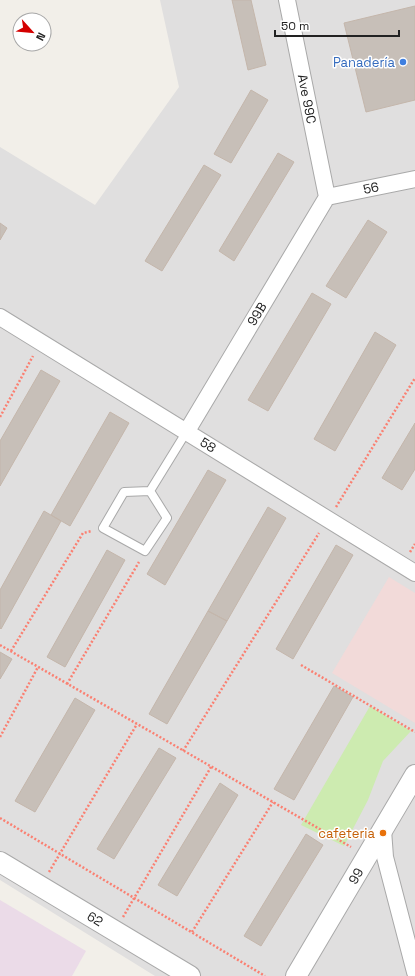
<svg xmlns="http://www.w3.org/2000/svg" width="415" height="976" font-family="'Space Grotesk',sans-serif">
<style>
.residential{fill:#e0dfdf}
.commercial{fill:#f2dad9}
.industrial{fill:#ebdbe8}
.grass{fill:#cdebb0}
.building{fill:#c7bfb8;stroke:#c4b6ab}
.lines{fill:none;stroke-linecap:round;stroke-linejoin:round}
.service-casing{stroke:#a9a9a9;stroke-width:10}
.minor-casing{stroke:#a9a9a9;stroke-width:18}
.tertiary-casing{stroke:#a9a9a9;stroke-width:22}
.path{stroke:#fa8072;stroke-width:2.5;stroke-dasharray:2 2;stroke-linecap:butt}
.service{stroke:#fff;stroke-width:8}
.minor{stroke:#fff;stroke-width:16}
.tertiary{stroke:#fff;stroke-width:20}
.shop-dot{fill:#3f7fe0;stroke:#fff;stroke-width:1.5}
.food-dot{fill:#e8710a;stroke:#fff;stroke-width:1.5}
.labels{text-anchor:middle;dominant-baseline:central;stroke-width:3;stroke-linejoin:round;paint-order:stroke}
.shop-label{font-size:13px;fill:#366cbe;stroke:#fff;text-anchor:end}
.street-label{font-size:13px;fill:#222;stroke:#fff}
.food-label{font-size:13px;fill:#c56008;stroke:#fff;text-anchor:end}
</style>
<rect width="100%" height="100%" fill="#f2efe9"/>
<path class="residential" d="M160,0H415V976H155L0,880V147L95,205L179,87Z"/>
<path class="commercial" d="M389,577L415,593V723L332,673Z"/>
<path class="industrial" d="M0,900L86,951L72,976H0Z"/>
<path class="grass" d="M370,706L411,731L383,761L368,800L344,846L301,825Z"/>
<path class="building" d="M232,0H251L266,65L248,70Z
M415,6V100L366,112L344,23Z
M251,90L268,100L231,163L214,154Z
M278,153L294,162L234,261L219,251Z
M204,165L221,175L162,271L145,261Z
M368,220L387,232L346,298L326,286Z
M0,223L7,228L0,240Z
M312,293L331,304L268,411L248,400Z
M375,332L396,345L335,451L314,439Z
M41,370L60,381L0,486V441Z
M110,412L129,423L70,526L51,515Z
M415,423V469L402,490L382,478Z
M208,470L226,480L165,585L147,574Z
M268,507L286,518L227,621L208,611Z
M44,511L61,521L1,629L0,628V590Z
M336,545L353,555L293,659L276,649Z
M107,550L125,560L65,667L47,657Z
M208,611L227,621L167,724L149,714Z
M0,652L12,659L0,679Z
M334,686L353,697L294,800L274,789Z
M75,698L95,710L35,812L15,801Z
M159,748L176,758L114,859L97,849Z
M220,783L238,795L177,896L158,885Z
M306,834L323,845L261,946L244,936Z"/>
<g class="lines">
<g class="service-casing">
<path id="service" d="M150,491L167,518L145,551L103,528L124,492L150,491L187,431"/>
</g>
<g class="minor-casing">
<path id="minor" d="M287,0L327,197
M327,197L415,179
M0,317L415,573
M187,431L327,197
M383,830L385,857L415,972"/>
</g>
<g class="tertiary-casing">
<path id="tertiary" d="M0,862L190,976
M296,976L415,775"/>
</g>
<path class="path" d="M0,417L33,356
M336,507L415,378
M410,552L415,544
M0,645L351,847
M11,651L83,533L92,531
M301,665L415,732
M67,684L139,562
M0,737L38,667
M183,751L319,533
M0,818L265,976
M49,872L137,724
M123,917L211,767
M192,932L273,802"/>
<use href="#service" class="service"/>
<use href="#minor" class="minor"/>
<use href="#tertiary" class="tertiary"/>
</g>
<circle class="shop-dot" cx="403" cy="62" r="4"/>
<circle class="food-dot" cx="383" cy="833" r="4"/>
<g class="labels">
<g class="shop-label">
<text x="395" y="62">Panadería</text>
</g>
<g class="street-label">
<text transform="translate(307 99) rotate(79)">Ave 99C</text>
<text transform="translate(371 188) rotate(-12)">56</text>
<text transform="translate(257 314) rotate(-59)">99B</text>
<text transform="translate(208 445) rotate(32)">58</text>
<text transform="translate(356 876) rotate(-59)">99</text>
<text transform="translate(95 919) rotate(31)">62</text>
</g>
<g class="food-label">
<text x="375" y="833">cafeteria</text>
</g>
</g>
<g transform="translate(32 32) rotate(117)"><circle r="19" fill="#ffffff" stroke="#a7a7a7"/>
<path d="M0-3L7 15L0 10L-7 15Z" fill="#d40000"/>
<text y="-6" font-size="11" font-weight="bold" text-anchor="middle" fill="#222222">N</text>
</g>
<path d="M275 30v6h124v-6" fill="none" stroke="#222222" stroke-width="2"/>
<text x="281" y="30" font-size="12" fill="#222222" stroke="#ffffff" stroke-width="3" paint-order="stroke">50 m</text>
</svg>
